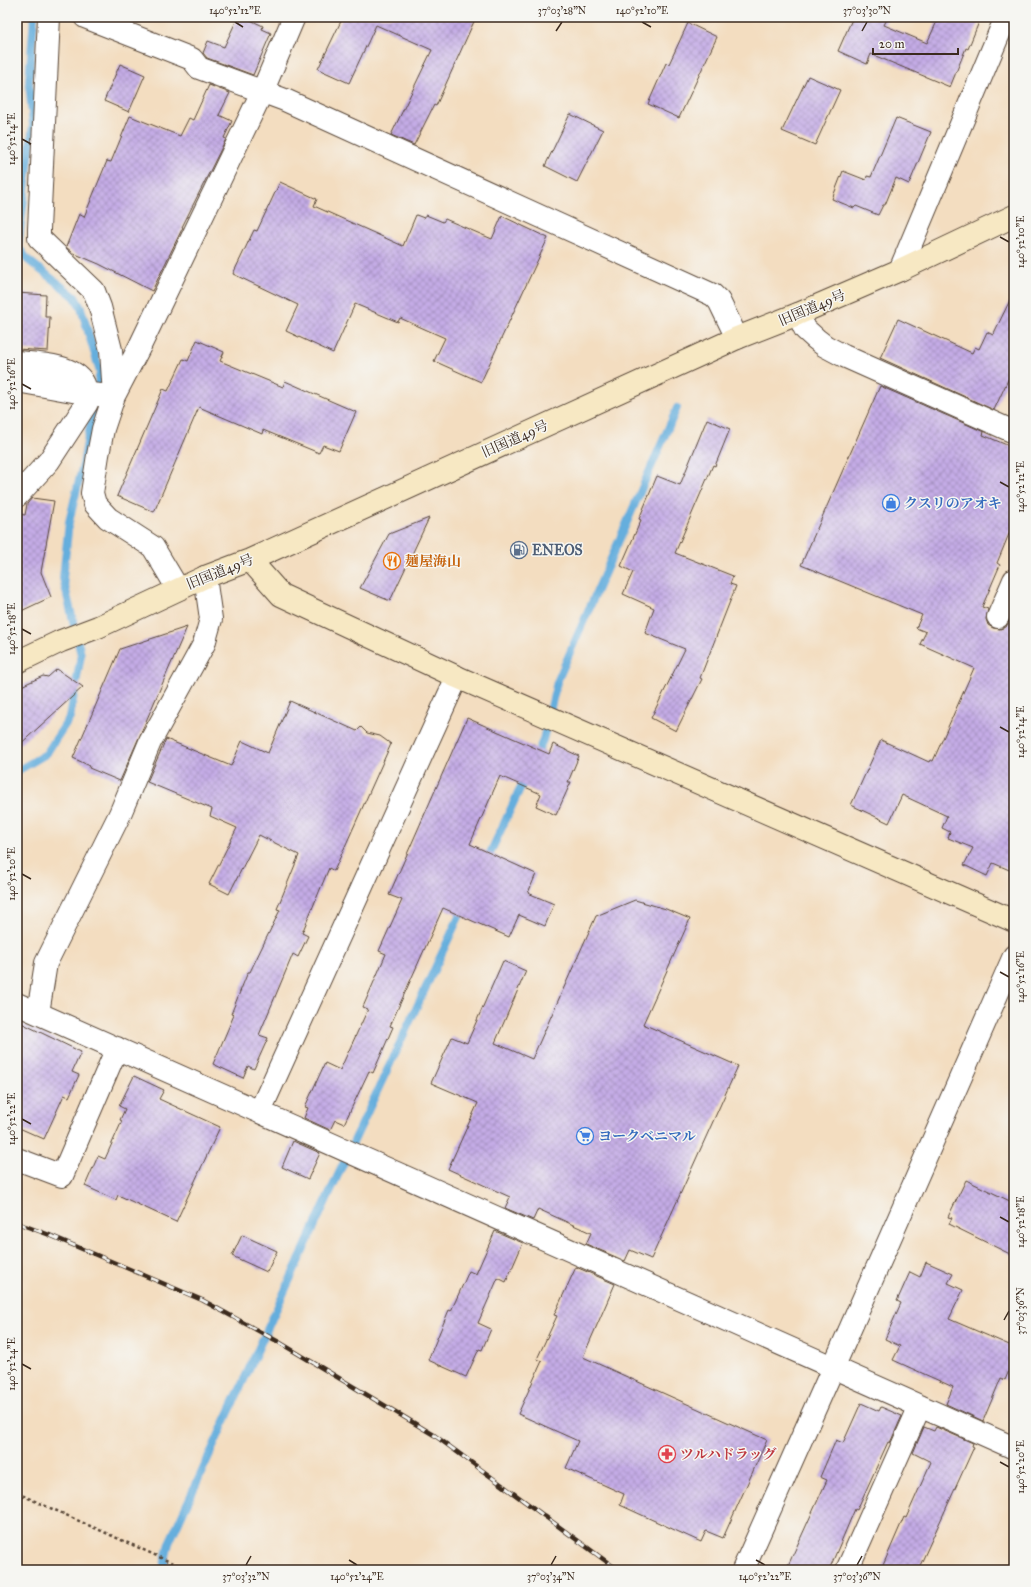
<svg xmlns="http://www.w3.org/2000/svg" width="1031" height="1587" font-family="'IM FELL Great Primer','Noto Serif JP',serif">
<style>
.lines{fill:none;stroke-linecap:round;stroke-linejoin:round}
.stream{stroke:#65aedd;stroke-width:8}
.building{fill:url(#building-cross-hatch)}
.street-casing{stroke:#574536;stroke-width:24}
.secondary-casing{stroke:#574536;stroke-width:24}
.path{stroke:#574536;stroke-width:2.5;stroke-dasharray:3 3;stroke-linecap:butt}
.street{stroke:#fff;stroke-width:22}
.secondary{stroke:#f7e8c3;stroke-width:22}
.rail-casing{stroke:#3b2a1e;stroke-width:4.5}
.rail{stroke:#f6f6f2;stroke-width:3;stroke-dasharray:9;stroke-linecap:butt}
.ticks{fill:none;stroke:#3b2a1e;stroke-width:1.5}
.labels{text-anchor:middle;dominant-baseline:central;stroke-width:3;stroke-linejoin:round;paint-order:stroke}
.street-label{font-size:14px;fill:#3b2a1e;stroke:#f6f6f2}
.shop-label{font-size:14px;font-weight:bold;fill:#366cbe;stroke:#f6f6f2;text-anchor:start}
.service-label{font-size:14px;font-weight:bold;fill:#4e5e75;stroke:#f6f6f2;text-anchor:start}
.food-label{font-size:14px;font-weight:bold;fill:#c56008;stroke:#f6f6f2;text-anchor:start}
.health-label{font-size:14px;font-weight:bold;fill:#be3a42;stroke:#f6f6f2;text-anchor:start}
.neatline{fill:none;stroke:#3b2a1e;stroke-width:1.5}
.ticks-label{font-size:10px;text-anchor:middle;fill:#3b2a1e}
</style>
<defs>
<pattern id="building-cross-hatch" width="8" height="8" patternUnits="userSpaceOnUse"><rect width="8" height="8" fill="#c4ace6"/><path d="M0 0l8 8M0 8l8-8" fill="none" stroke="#a08cba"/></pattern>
</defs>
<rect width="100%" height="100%" fill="#f6f6f2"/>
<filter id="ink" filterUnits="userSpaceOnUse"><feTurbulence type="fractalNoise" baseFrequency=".025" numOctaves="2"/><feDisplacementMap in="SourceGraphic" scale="8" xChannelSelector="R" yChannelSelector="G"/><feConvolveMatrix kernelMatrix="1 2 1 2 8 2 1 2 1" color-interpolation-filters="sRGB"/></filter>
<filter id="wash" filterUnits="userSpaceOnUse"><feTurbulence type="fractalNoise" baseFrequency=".012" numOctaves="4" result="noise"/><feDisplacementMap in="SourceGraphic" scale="16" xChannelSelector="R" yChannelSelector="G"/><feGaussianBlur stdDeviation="0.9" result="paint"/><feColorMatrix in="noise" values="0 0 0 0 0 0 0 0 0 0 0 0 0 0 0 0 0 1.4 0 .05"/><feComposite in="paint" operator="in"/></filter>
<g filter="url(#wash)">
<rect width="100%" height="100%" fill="#f3ddc0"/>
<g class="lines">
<path class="stream" d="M34,17L29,82L33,125L18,247L28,260L75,297L81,308L100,372L96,394
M535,759L543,740L557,682L677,408
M17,771L46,754L70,717L81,655L63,578L69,522L83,464L94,405
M486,862L526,776
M163,1570L169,1543L338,1175L464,906"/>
</g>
<g id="blocks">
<path class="building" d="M238,17H244L263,26L262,29L271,33L253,75L207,58L203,53L208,41L224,47Z
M343,17H476L436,106L434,105L414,145L391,135L432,50L376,25L349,83L318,69Z
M853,17H888L884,25L927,43L939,17H981L968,49L966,48L950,87L871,54L867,64L838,51Z
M688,23L717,37L679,118L648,104L666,63L669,64Z
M120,64L145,75L129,112L104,101Z
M808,76L840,90L815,145L782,131Z
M209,85L230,93L219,115L232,121L224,138L226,139L182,227H183L152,291L99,264L73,253L66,247L79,214L84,217L107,161L111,162L130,116L180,136L189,118L193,120Z
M570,114L603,130L577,182L545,166Z
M896,118L931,132L909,184L896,178L885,205H883L878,215L856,206L854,208L832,199L843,171L866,180L867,176L871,177Z
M280,182L317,199L314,206L403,246L416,215L424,218L426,215L443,222L445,219L492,239L502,216L548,238L481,382L434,361L445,338L400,318L398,322L355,304L333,353L286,331L298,305L233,274L254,230L257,231Z
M1014,292V367L994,410L880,358L898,319L972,353L975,347L979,349L987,332L993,335Z
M17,293L46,295L45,317H50L48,351L17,349Z
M197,340L224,352L220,361L283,387L285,381L356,412L339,451L323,445L319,453L263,430L262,434L199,407L154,512L117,496L163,389L168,391L183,359L188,361Z
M880,386L984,432L983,435L1014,448V522L997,563L1000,565L982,607L988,609L986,619L988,625L993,628L1000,629L1006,627L1010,620L1014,621V872L993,863L987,876L964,865L973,848L948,838L950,832L942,828L947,816L902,795L889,823L851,805L881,740L929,762L930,760L933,761L974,668L920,644L926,632L916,628L922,615L801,565Z
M707,419L730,429L715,466L713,465L675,553L733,576L730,584L736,586L700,678L702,679L676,731L651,718L685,649L645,633L654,608L623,594L633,572L621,566L641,520L639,519L657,476L680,485Z
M32,498L54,501L41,572L51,597L17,613V514L25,515L27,504Z
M429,518L390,601L360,588L389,534Z
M187,627L120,781L89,768L90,766L73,758L120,649Z
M57,669L83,687L17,747V688L43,676L48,677Z
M290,701L357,731L361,727L367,733L380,736L391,744L334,871L329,868L302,933L308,936L298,957L293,954L259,1035L268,1038L254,1069L248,1066L243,1078L213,1064L234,1015L231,1014L248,972H250L280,910L277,909L299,855L259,835L229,894L209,884L237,828L210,816L212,809L147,782L166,739L231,766L242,741L268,753Z
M467,718L549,754L553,744L579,756L568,782H571L556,815L536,806L541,794L500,776L470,844L536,874L528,893L554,904L545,926L519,915L509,937L443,908L390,1026L393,1027L373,1073L369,1071L344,1124L335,1120L330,1130L304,1118L308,1108L305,1107L325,1063L340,1070L368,1009L363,1007L386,954L379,951L402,900L389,895Z
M635,900L666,909L690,919L643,1024L738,1066L651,1259L630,1250L625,1261L586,1244L591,1233L538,1209L533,1220L505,1208L510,1197L448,1169L478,1103L431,1083L452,1037L467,1043L503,961L526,971L495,1043L532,1059L596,916Z
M17,1021L81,1052L72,1072L79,1075L69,1097L64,1095L44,1139L17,1127Z
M134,1076L164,1090L159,1099L220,1127L176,1222L118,1195L116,1200L85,1186L98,1156L105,1159L122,1121L120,1120L125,1109L119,1106Z
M293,1141L320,1153L308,1179L282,1167Z
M966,1180L1014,1203V1256L949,1224L952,1218L948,1217Z
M495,1231L523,1243L506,1282L498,1278L478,1323L491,1329L482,1350L479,1349L466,1377L428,1360L449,1310L451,1311L469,1271L476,1274Z
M242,1235L277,1251L267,1272L232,1256Z
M926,1262L953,1274L948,1283L963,1290L949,1319L1014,1347V1359L1005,1380L1001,1378L983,1421L946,1404L953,1387L893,1360L900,1346L885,1339L901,1303L897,1301L910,1272L920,1277Z
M576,1267L615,1284L583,1357L767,1440L723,1538L706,1531L701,1542L620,1505L624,1494L566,1468L578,1441L518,1414L542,1361L537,1359L557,1316L554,1315Z
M861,1403L879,1411L881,1407L902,1416L890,1443L888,1442L857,1510L855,1509L829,1570H786L827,1480L820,1477L836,1440L843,1443Z
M924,1427L934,1431L936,1427L973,1443L972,1446L974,1447L918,1570H881L904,1517L906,1518L931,1462L913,1453Z"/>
</g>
</g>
<g filter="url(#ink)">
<use href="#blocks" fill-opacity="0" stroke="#574536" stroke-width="1"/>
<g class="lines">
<g class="street-casing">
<path id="street" d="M85,17L192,59L199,68L285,100L713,295L719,301L737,338
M900,270L1006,17
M798,314L805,329L816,339L825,346L844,356L1014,432
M17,362C36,364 72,364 83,382C87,388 86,397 87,403L49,461L17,496
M17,381L89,394L114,396L111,350L100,307L94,291L39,238V229L49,17
M178,589L153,547L108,518L95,504L92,493L98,455L103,429L114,396L140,346L263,90L294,17
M998,617L1014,580
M17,1004L1014,1448
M38,1013L46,963L120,814L150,742L204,644L211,619L205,577
M260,1111L457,677
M17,1159L62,1176L117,1048
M743,1570L833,1368L1014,956
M847,1570L920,1406"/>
</g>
<g class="secondary-casing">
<path id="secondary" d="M250,560L281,595L457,677L1014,921
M17,662L61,641L98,627L205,577L250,560L737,338L798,314L900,270L1014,216"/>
</g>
<path class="path" d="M17,1493L188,1570"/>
<use href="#street" class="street"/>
<use href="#secondary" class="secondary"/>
<g class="rail-casing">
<path id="rail" d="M17,1223L47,1234L202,1300L277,1341L434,1435L618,1570"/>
</g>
<use href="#rail" class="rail"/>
</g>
</g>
<path class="ticks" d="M235,22L243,27M642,22L651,27M556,31L562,22M862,31L867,22M22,139L31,144M1000,237L1009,242M22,384L31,389M1000,482L1009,487M22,629L31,634M1000,727L1009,732M22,874L31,879M1000,972L1009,977M22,1119L31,1124M1000,1217L1009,1222M1004,1320L1009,1311M22,1364L31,1369M1000,1462L1009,1467M349,1560L357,1565M756,1560L765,1565M246,1565L251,1556M551,1565L556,1556M857,1565L862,1556"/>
<defs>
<g id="shop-ring" transform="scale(0.9)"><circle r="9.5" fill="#f6f6f2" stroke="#3f7fe0" stroke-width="1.5"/><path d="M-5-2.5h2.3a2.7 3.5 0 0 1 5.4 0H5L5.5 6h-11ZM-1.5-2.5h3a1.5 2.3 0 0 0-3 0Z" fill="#3f7fe0"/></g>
<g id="fuel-ring" transform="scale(0.9)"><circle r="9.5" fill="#f6f6f2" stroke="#5c6f8a" stroke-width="1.5"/><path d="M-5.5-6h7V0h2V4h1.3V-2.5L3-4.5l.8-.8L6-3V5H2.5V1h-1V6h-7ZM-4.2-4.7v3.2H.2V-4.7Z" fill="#5c6f8a"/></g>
<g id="restaurant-ring" transform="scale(0.9)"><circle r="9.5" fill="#f6f6f2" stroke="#e8710a" stroke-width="1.5"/><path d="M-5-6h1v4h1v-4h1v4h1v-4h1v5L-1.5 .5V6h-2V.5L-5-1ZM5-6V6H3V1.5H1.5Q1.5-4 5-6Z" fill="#e8710a"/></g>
<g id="supermarket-ring" transform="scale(0.9)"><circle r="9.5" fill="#f6f6f2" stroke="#3f7fe0" stroke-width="1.5"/><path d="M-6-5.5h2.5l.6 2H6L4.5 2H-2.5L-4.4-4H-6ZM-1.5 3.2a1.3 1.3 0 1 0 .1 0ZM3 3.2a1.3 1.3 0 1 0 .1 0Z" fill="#3f7fe0"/></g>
<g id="pharmacy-ring" transform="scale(0.9)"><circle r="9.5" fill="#f6f6f2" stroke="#e0444e" stroke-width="1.5"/><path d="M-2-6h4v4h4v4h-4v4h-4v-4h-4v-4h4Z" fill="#e0444e"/></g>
</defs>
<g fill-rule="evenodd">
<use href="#shop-ring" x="891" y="503"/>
<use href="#fuel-ring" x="519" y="550"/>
<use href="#restaurant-ring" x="392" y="561"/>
<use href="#supermarket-ring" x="585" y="1136"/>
<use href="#pharmacy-ring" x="667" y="1454"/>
</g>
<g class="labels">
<g class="street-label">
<text transform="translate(812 308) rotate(-23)">旧国道49号</text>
<text transform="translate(515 439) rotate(-24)">旧国道49号</text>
<text transform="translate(220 572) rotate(-22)">旧国道49号</text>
</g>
<g class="shop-label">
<text x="904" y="503">クスリのアオキ</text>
<text x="598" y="1136">ヨークベニマル</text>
</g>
<g class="service-label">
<text x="532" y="550">ENEOS</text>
</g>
<g class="food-label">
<text x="405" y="561">麺屋海山</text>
</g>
<g class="health-label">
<text x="680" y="1454">ツルハドラッグ</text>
</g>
</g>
<rect width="1031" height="1587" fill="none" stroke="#f6f6f2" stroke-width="44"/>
<path d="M873 48v6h85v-6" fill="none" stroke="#3b2a1e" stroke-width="2"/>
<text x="879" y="48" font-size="12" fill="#3b2a1e" stroke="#f6f6f2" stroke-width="3" paint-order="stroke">20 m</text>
<rect x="22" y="22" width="987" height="1543" class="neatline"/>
<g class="ticks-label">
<text x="235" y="14">140°52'12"E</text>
<text x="562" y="14">37°03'28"N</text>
<text x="642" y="14">140°52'10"E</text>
<text x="867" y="14">37°03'30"N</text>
<text transform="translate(11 139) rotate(-90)" y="4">140°52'14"E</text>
<text transform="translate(1020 242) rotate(-90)" y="4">140°52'10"E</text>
<text transform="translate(11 384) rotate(-90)" y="4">140°52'16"E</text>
<text transform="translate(1020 487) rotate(-90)" y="4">140°52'12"E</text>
<text transform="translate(11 629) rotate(-90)" y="4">140°52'18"E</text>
<text transform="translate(1020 732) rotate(-90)" y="4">140°52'14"E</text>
<text transform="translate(11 874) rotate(-90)" y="4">140°52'20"E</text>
<text transform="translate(1020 977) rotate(-90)" y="4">140°52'16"E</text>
<text transform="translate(11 1119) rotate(-90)" y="4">140°52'22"E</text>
<text transform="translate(1020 1222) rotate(-90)" y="4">140°52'18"E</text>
<text transform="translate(1020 1311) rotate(-90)" y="4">37°03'36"N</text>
<text transform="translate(11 1364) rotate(-90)" y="4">140°52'24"E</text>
<text transform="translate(1020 1467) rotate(-90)" y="4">140°52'20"E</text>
<text x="246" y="1580">37°03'32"N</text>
<text x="357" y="1580">140°52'24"E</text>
<text x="551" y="1580">37°03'34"N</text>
<text x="765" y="1580">140°52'22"E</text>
<text x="857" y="1580">37°03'36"N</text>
</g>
</svg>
